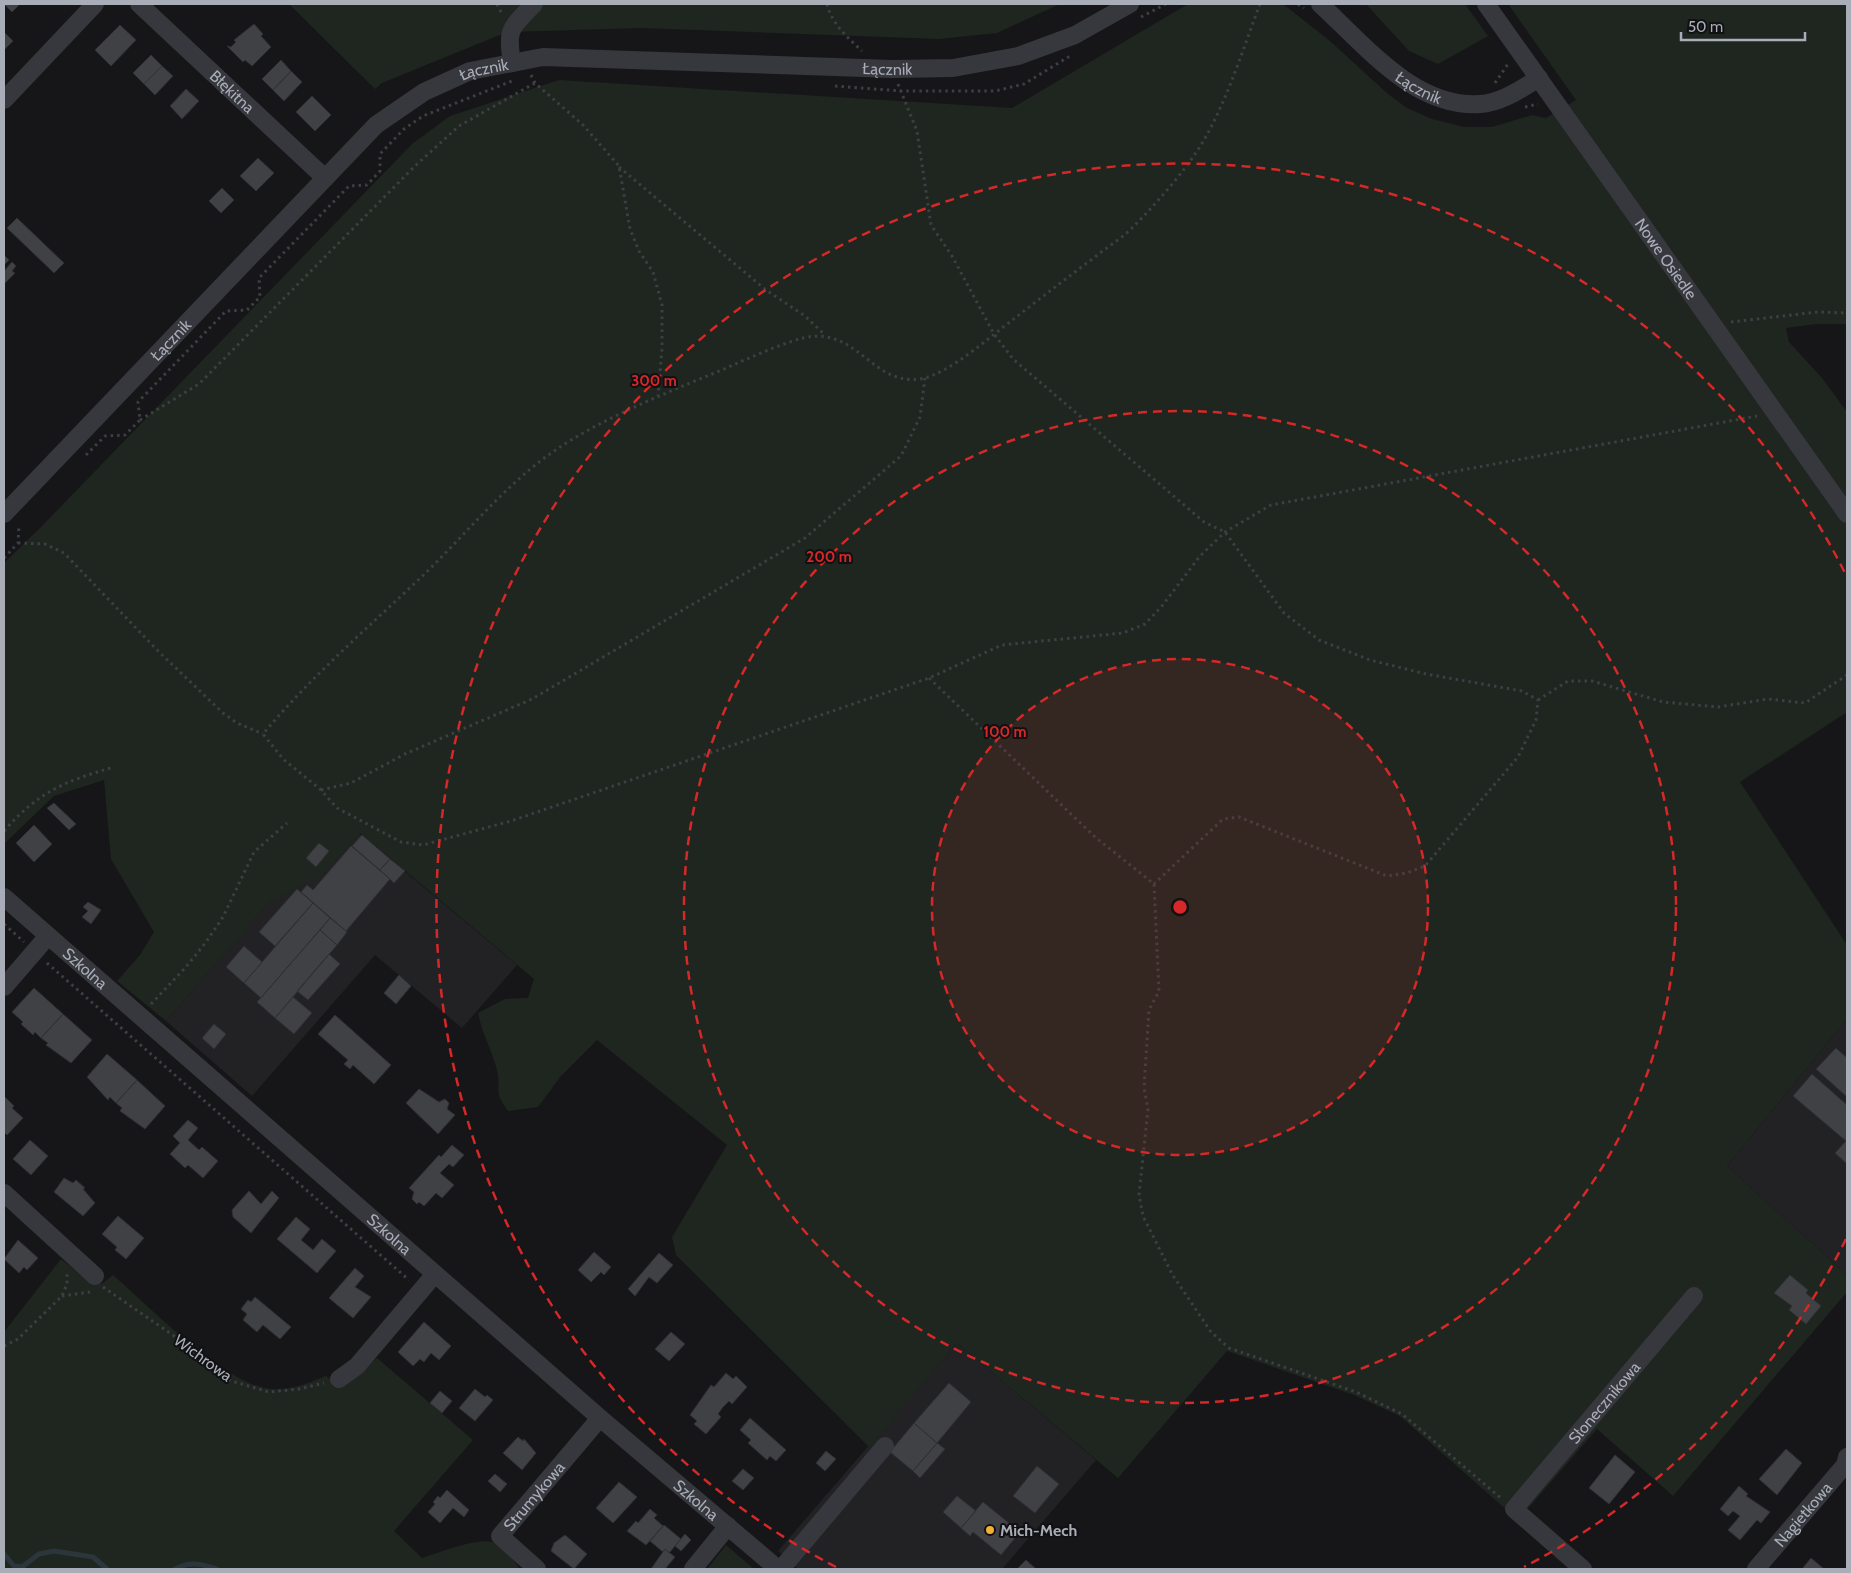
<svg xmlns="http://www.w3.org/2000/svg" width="1851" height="1573" font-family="Cabin,sans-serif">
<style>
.built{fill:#222225}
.green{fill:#1e261f}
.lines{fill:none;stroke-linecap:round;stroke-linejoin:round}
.stream{stroke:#2c353c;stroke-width:5}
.building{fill:#404145;stroke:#303034}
.path{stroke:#3d3f44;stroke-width:3;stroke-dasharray:2.5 4;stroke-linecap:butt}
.minor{stroke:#37383d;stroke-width:18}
.ring{fill:none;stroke:#d62828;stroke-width:2.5;stroke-dasharray:9 6}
.poi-dot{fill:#f2b134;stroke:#111113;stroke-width:2}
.labels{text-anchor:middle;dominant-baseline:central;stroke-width:4;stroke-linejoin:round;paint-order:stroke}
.street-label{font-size:16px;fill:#a8adb8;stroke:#111113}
.poi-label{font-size:16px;font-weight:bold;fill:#a8adb8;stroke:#111113;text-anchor:start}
.centre{fill:#d62828;stroke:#111113;stroke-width:2.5}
.ring-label{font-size:15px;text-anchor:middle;font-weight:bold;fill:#d62828;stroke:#111113;stroke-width:4;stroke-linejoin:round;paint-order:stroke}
</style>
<rect width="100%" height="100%" fill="#161618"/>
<path class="built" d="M341,818L517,965L462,1028L375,955L252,1096L166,1021Z
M1847,1019V1275L1727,1166Z
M957,1343L1096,1460L1002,1569H798L778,1551Z"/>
<path class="green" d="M289,4H1060L997,33L939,39L641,28L507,32L382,83L375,89Z
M1188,4H1283L1330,41L1388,94L1407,108L1432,119L1464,127H1492L1532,115L1546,118L1576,100L1508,4H1847V324H1816L1786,328L1789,342L1822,378L1847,412V712L1740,782L1847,945V1019L1727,1166L1847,1275V1292L1673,1496L1597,1429L1518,1520L1400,1416L1354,1395L1227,1351L1118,1478L957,1343L869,1447L676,1255L672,1237L727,1145L597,1040L561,1076L538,1107L508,1111C492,1089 502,1091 497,1070C492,1051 482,1033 478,1013L505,999L528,998L534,979L360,833L318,879C300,883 287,896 270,901L166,1021L117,981L140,955L154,932L111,859L104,780L54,796L4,844V563L41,527L412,144L450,116L559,80L1012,108Z
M1366,4H1465L1488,36L1438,64L1409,51Z
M61,1259L92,1284L103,1283L113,1275C149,1306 225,1385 271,1389C291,1391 308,1383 326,1376L338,1385L377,1358L473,1440L394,1531L422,1558C439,1553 480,1536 495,1543C505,1548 514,1561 520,1569H4V1332Z
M726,1545L754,1569H707Z"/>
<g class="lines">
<path class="stream" d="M4,1554L14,1566L22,1567L39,1554L54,1551L93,1557L107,1569
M175,1569C190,1561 202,1564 217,1569"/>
</g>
<path class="building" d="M4,4H18L19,5L12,12Z
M254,24L263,34L261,36L271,47L252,66L245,60L243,62L227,46L231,47L236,42L234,40Z
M120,25L136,40L111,66L95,50Z
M4,32L13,41L4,50Z
M151,55L162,66L144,84L133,73Z
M281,60L291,71L273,90L262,79Z
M162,66L173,76L155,95L144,84Z
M291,71L302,82L284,101L273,90Z
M186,89L199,101L182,119L170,106Z
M312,96L331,115L315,131L296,112Z
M258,158L274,173L256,191L240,176Z
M222,188L234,200L221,213L209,201Z
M17,218L64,263L54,273L7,228Z
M4,255L9,260L4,265Z
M12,262L16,266L12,271L15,273L4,284V271Z
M54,803L76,824L69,830L47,808Z
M34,825L52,844L34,862L16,843Z
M362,835L390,859L380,870L352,846Z
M319,843L329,851L316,867L306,858Z
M351,846L390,879L346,931L301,892L307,885L313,890Z
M390,859L405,871L394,883L380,870Z
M297,889L313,903L275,946L259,932Z
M88,902L101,910L91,924L82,917L88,911L83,907Z
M313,903L330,918L261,998L244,983Z
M330,918L347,932L337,945L320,930Z
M320,930L337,945L275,1018L257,1002Z
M244,946L262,962L244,983L226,967Z
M329,954L340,964L308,1000L297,991Z
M399,975L411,986L396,1004L384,993Z
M34,988L63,1014L41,1038L35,1032L33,1035L21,1024L23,1022L12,1012Z
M293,997L312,1013L294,1034L275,1018Z
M63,1014L92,1040L71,1063L46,1045L48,1043L41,1038Z
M335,1015L391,1065L374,1084L353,1065L350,1069L344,1064L348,1060L318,1034Z
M214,1024L226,1034L214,1049L202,1038Z
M1836,1048L1847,1058V1097L1816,1069Z
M107,1054L137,1080L116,1103L110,1097L108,1100L87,1077Z
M1812,1074L1847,1105V1164L1835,1153L1846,1141L1793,1096Z
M137,1080L165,1106L145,1129L120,1111L122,1108L116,1103Z
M419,1089L439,1102L445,1099L449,1103L447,1109L455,1115L438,1134L406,1103Z
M4,1096L14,1106L12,1108L23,1118L7,1135L4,1132Z
M188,1120L198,1128L188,1140L199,1150L202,1147L218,1161L203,1178L188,1165L185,1168L170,1154L180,1143L173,1136Z
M30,1140L48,1156L31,1175L13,1159Z
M452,1145L464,1155L453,1167L449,1164L440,1173L454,1185L442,1198L436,1193L424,1206L419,1202L417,1204L412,1199L414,1192L409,1188L439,1155L441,1157Z
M64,1178L73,1183L76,1180L85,1188L83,1189L95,1203L83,1216L54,1192Z
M249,1191L261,1204L272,1191L279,1198L251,1233L233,1217L232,1210Z
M118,1216L144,1238L126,1259L115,1250L117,1247L102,1234Z
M296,1217L310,1229L301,1240L313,1250L322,1239L336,1251L317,1273L277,1239Z
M18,1240L38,1258L27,1270L24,1267L19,1273L4,1259Z
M594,1252L611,1267L604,1275L601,1272L591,1282L578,1270Z
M659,1253L673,1265L657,1283L649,1277L635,1296L628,1289Z
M355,1268L364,1276L355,1287L371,1297L353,1318L329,1298Z
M1790,1275L1808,1290L1806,1293L1821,1306L1806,1324L1789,1310L1792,1306L1774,1293Z
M255,1297L291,1327L280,1339L263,1325L257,1332L243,1320L247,1314L241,1309L248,1300L251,1302Z
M424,1322L451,1346L439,1360L431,1353L424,1362L420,1359L413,1366L398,1352Z
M671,1332L685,1344L669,1361L655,1349Z
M726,1373L733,1379L736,1376L747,1387L732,1404L729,1401L723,1407L718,1414L721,1417L706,1434L694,1424L697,1421L690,1415L711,1385L714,1387Z
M949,1383L971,1402L937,1443L914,1423Z
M475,1389L485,1397L487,1395L493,1400L475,1421L459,1408Z
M440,1391L452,1401L442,1413L430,1403Z
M750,1418L786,1450L776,1461L770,1456L767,1460L758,1452L748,1443L751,1440L740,1430Z
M914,1423L937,1443L913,1471L890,1452Z
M518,1437L523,1441L524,1439L536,1453L522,1470L503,1453Z
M937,1443L945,1449L920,1478L913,1471Z
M1786,1449L1802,1463L1777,1495L1759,1479Z
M826,1451L836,1459L825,1471L816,1463Z
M1615,1455L1635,1472L1609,1504L1589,1488Z
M1037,1466L1059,1484L1035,1513L1013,1496Z
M743,1469L754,1478L743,1490L732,1481Z
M495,1474L507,1484L500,1492L488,1481Z
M619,1482L637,1497L613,1523L596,1508Z
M1739,1486L1748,1494L1746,1496L1770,1512L1761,1523L1757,1520L1740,1540L1728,1530L1740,1516L1733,1511L1728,1516L1720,1509Z
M447,1490L469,1510L464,1517L453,1508L440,1523L428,1512L435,1504L433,1502L438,1496L440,1498Z
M957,1496L976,1511L961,1528L943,1512Z
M983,1502L1020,1532L1001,1555L973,1532L970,1536L961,1528Z
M650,1509L657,1515L654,1518L663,1526L646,1545L627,1531L636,1521L638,1523Z
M664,1525L681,1539L669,1553L665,1549L663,1552L650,1541Z
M685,1534L691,1540L681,1551L675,1546Z
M565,1535L587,1554L574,1569L551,1551L554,1543Z
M665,1549L675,1557L665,1569H651Z
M1811,1558L1824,1569H1802Z
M1026,1560L1036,1569H1017Z"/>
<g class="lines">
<path class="path" d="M497,4L502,14
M827,4C832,24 847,37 862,51
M1260,4C1243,49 1228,98 1204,140C1187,169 1156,204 1132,228C1121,239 1107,247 1095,257C1068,277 1042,297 1015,318C992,335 948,375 920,379C868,386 856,318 793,341C765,350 739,363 712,374C654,398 583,426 534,466C491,501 456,545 415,583C363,632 309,679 263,734L283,759L321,790L337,808L401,842L423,845L511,821L929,678L1002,645L1123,633L1145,624L1162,606L1200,556L1225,532L1271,505L1757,416
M1298,4L1304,8
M1141,17L1166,4
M531,75L535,83L583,125L619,166L630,229L639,251L653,272L662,305V349L658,396
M1495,83L1508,64
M898,84L917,131L931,225L952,256L994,334L1013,359L1204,522L1225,532L1284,613L1319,640L1370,660L1426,674L1522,691L1538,700L1536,720L1518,757L1425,866L1407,873L1387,876L1239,817L1223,819L1154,884
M835,86L901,91H995L1024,84L1070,56
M1525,107L1538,104
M619,167L766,290L805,316L825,335
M1731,322L1818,312L1847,313
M140,420L199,384L415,166L459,126L535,83
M86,455L105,436L125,435L140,420L138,402L226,311L247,310L260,297L259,278L349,186L367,185L380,171V154L404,129L423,116L512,81
M18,543L45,544L64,553L159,652L223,713L237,723L263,734
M4,558L18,543L19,525
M929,678L1095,837L1154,884L1159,991L1149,1010L1144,1088L1148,1109L1139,1195L1143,1216L1172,1274L1211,1332L1229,1348L1356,1392L1402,1414L1502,1499
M1538,700L1568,681H1592L1663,702L1718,707L1768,699L1805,703L1847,675
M321,790L351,783L405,754L532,699L805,538L901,456L920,417L925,378
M4,831C38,792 65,781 114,767
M4,924L24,942
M47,963L409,1280
M151,1004L186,967L206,942L223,917L254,852L287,823
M103,1287L177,1338L228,1380L269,1392L299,1389L324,1383
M62,1296L90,1292
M4,1346L18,1339L62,1296L67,1284V1273"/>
<g class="minor">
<path id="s1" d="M139,4L325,178"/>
<path id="s2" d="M1320,4C1365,45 1414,108 1480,104C1501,103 1521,89 1539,78"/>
<path id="s3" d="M1486,4L1847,514"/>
<path d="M512,63C506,28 511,28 534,4"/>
<path d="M4,100L95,4"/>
<path id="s4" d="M4,514L376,125L424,92L470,71L543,57L892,69L953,68L1018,56L1075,35L1130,4"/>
<path id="s5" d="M4,897L600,1418L778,1569"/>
<path d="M4,987L48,936"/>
<path d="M4,1193L95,1276"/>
<path d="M339,1379L357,1366L435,1274"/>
<path id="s6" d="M537,1569L500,1536L600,1418"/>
<path d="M693,1569L728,1526"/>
<path d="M781,1569L885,1446"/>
<path id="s7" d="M1583,1569L1514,1509L1694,1296"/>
<path id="s8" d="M1756,1569L1845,1465L1847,1457"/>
</g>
</g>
<circle cx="1180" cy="907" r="248" fill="#d62828" fill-opacity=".12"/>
<g class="ring">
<circle cx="1180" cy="907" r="248"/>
<circle cx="1180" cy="907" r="496"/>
<path d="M1846 1239A744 744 0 0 1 1524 1567M836 1567A744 744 0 1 1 1846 575"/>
</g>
<circle class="poi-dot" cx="990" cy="1530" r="5"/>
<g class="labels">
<g class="street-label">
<text stroke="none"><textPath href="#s4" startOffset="1066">Łącznik</textPath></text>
<text stroke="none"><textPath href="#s4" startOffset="661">Łącznik</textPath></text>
<text stroke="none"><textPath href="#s2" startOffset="130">Łącznik</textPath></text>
<text stroke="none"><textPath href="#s1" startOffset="128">Błękitna</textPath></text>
<text stroke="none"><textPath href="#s3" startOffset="312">Nowe Osiedle</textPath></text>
<text stroke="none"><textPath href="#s4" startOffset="241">Łącznik</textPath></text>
<text stroke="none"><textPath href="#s5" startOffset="108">Szkolna</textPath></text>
<text stroke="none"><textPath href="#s5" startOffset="512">Szkolna</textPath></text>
<text transform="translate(203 1358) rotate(36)">Wichrowa</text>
<text stroke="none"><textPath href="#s7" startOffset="231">Słonecznikowa</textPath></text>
<text stroke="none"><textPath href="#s6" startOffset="102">Strumykowa</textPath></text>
<text stroke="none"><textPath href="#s5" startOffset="918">Szkolna</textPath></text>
<text stroke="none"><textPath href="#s8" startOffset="72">Nagietkowa</textPath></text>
</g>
<g class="poi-label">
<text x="1000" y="1530">Mich-Mech</text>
</g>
</g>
<circle cx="1180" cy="907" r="8" class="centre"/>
<g class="ring-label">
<text x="654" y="386">300 m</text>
<text x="829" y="562">200 m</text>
<text x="1005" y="737">100 m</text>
</g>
<rect width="1851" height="1573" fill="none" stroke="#a8adb8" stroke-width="10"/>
<path d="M1681 32v8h124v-8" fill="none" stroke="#a8adb8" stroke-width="2.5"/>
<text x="1688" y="32" font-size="15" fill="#a8adb8" stroke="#111113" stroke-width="4" paint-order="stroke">50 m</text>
</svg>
